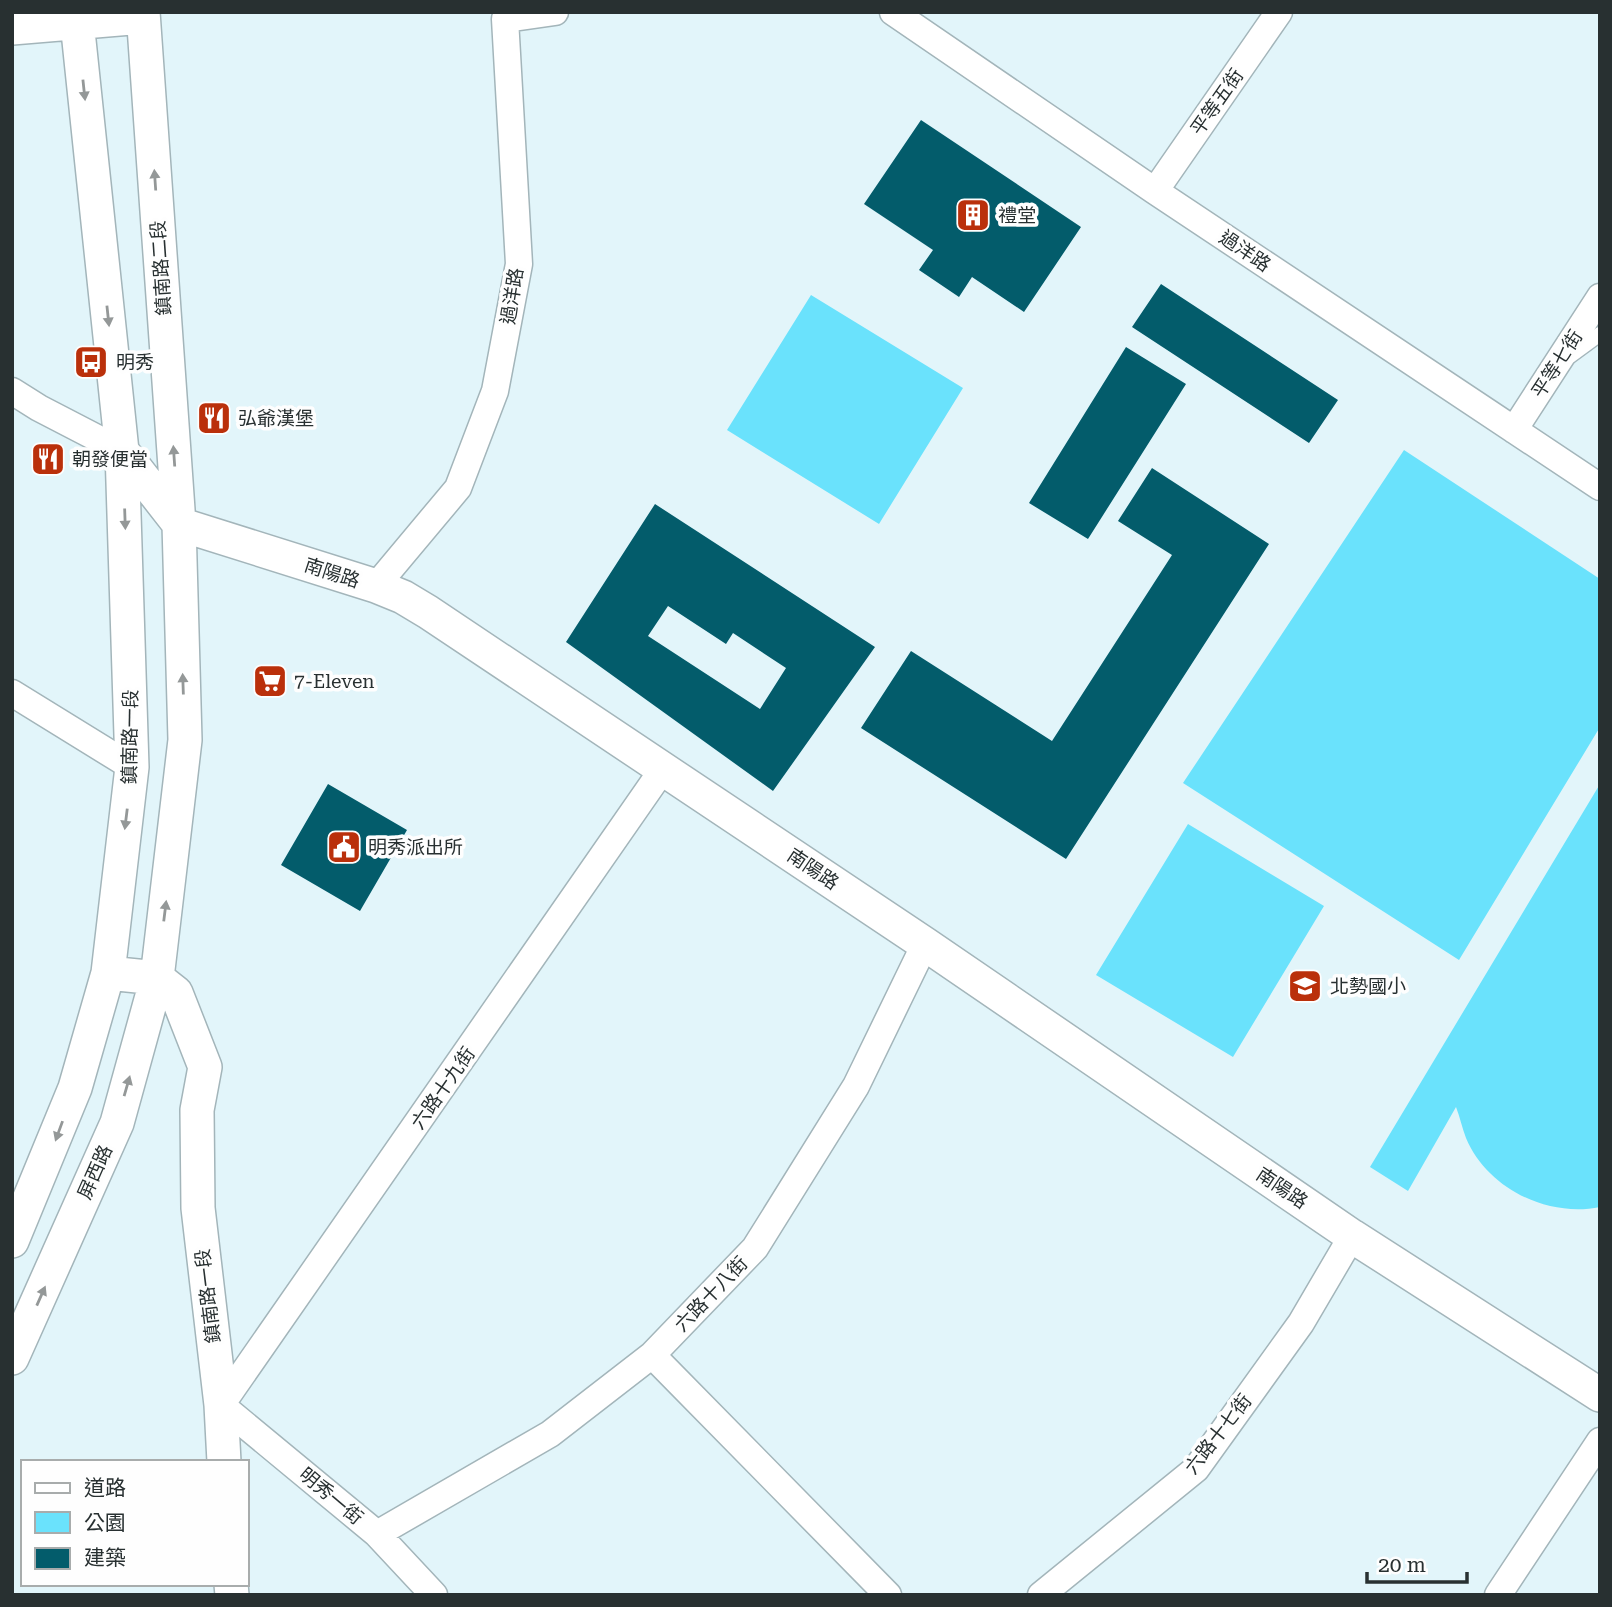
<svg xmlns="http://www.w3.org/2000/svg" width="1612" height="1607" font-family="'Roboto Serif','Noto Sans TC',serif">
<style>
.green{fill:#6ae2fc}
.building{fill:#035c6b;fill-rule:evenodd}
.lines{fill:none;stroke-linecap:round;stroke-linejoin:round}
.service-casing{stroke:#a3b5ba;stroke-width:17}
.minor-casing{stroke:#a3b5ba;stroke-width:29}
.tertiary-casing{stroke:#a3b5ba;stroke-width:36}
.service{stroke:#fff;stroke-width:14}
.minor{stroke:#fff;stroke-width:26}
.tertiary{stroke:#fff;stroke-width:33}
.oneway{fill:#949898}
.labels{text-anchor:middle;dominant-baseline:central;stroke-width:7;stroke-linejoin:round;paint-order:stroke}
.street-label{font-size:19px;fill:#283031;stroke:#fefefe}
.poi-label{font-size:19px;fill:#283031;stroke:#fefefe;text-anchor:start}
</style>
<rect width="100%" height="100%" fill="#e2f5fa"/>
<path class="green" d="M811,295L963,388L879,524L727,430Z
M1404,450L1600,579V727L1459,960L1183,783Z
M1600,784V1207C1547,1218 1487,1188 1466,1138C1462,1128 1460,1117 1456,1107L1408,1191L1370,1167Z
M1188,824L1324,906L1233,1057L1096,975Z"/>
<path class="building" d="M921,120L1081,227L1024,312L972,277L959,297L919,270L933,250L864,204Z
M1161,284L1338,400L1309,443L1132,327Z
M1126,347L1186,384L1088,539L1029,503Z
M1152,468L1269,544L1066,859L861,728L911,651L1052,741L1172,555L1118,521Z
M655,504L875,647L773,791L566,642ZM668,606L726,644L733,633L786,668L760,709L648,636Z
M328,784L407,830L360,911L281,865Z"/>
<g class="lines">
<g class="service-casing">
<path id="service" d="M1570,356L1600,334"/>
</g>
<g class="minor-casing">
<path id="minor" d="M893,12L1155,191L1600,487
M1155,191L1279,12
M12,391L39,408L122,451
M1514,430L1600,297
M376,586L458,488L495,391L519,264L505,19L555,12
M12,693L132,767
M652,1355L888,1595
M377,1534L550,1434L652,1355L755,1248L856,1086L925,944
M434,1595L377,1534L221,1405L663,769
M1041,1595L1196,1469L1301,1323L1352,1236
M1498,1595L1600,1441"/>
</g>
<g class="tertiary-casing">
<path id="tertiary" d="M12,28L143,17
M122,451L179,524L376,586L403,597L428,612L925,944L1352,1236L1600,1395
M108,973L157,978L176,993L205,1067L197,1110L198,1208L221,1405L224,1462
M12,1241L75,1088L108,973L132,767L122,451L76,12
M12,1358L117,1123L157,978L185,740L179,524L143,12
M231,1584L232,1595"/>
</g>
<use href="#service" class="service"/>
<use href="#minor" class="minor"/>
<use href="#tertiary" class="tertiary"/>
</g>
<defs><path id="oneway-solid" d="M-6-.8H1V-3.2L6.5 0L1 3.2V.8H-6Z" transform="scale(1.75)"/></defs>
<g class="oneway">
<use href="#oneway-solid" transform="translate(84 90) rotate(84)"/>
<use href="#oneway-solid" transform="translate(155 180) rotate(-94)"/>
<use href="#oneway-solid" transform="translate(108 316) rotate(84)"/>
<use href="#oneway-solid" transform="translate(174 456) rotate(-94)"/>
<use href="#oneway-solid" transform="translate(125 519) rotate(88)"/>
<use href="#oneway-solid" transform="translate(183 684) rotate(-92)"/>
<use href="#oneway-solid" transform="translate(126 819) rotate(97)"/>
<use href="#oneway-solid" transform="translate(165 911) rotate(-83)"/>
<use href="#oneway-solid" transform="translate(127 1086) rotate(-74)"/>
<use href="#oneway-solid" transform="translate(59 1131) rotate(110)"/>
<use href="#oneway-solid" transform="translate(41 1296) rotate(-66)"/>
</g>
<defs>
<g id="building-square" transform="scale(1.75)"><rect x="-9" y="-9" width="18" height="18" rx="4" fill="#ba300b" stroke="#fefefe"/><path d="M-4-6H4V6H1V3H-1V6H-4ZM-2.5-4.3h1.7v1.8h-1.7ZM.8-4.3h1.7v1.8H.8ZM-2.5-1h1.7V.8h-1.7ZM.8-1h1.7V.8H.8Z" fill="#fff"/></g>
<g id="bus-square" transform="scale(1.75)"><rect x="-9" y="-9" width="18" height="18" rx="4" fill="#ba300b" stroke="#fefefe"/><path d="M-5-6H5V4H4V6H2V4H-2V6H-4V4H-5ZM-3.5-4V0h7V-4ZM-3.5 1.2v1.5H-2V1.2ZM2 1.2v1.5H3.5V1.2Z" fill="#fff"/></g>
<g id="restaurant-square" transform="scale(1.75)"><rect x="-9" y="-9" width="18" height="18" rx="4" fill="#ba300b" stroke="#fefefe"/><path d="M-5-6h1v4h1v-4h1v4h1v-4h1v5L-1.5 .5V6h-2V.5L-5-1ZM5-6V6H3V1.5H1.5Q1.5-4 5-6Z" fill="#fff"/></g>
<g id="supermarket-square" transform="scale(1.75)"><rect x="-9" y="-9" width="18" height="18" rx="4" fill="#ba300b" stroke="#fefefe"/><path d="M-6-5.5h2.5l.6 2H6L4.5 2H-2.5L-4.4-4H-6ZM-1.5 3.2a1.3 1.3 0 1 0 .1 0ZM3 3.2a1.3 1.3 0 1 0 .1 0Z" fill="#fff"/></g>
<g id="civic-square" transform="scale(1.75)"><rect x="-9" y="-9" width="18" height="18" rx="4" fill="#ba300b" stroke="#fefefe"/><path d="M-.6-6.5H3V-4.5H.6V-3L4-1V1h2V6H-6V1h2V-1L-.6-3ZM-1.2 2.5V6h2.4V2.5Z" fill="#fff"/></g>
<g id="school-square" transform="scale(1.75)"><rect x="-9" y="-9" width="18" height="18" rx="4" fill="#ba300b" stroke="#fefefe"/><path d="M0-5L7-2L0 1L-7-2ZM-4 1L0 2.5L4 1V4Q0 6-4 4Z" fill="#fff"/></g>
</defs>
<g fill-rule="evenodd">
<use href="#building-square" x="973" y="215"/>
<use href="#bus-square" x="91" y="362"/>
<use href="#restaurant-square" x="214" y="418"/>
<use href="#restaurant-square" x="48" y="459"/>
<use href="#supermarket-square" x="270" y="681"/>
<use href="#civic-square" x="344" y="847"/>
<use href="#school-square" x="1305" y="986"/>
</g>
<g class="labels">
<g class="street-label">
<text transform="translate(1217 102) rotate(-55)">平等五街</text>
<text transform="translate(1245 251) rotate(34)">過洋路</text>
<text transform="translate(161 268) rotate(-94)">鎮南路二段</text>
<text transform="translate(512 296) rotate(-81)">過洋路</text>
<text transform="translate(1557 364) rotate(-57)">平等七街</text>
<text transform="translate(332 573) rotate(18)">南陽路</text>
<text transform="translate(130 737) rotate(-89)">鎮南路一段</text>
<text transform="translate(813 869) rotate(34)">南陽路</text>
<text transform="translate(443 1088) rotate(-55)">六路十九街</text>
<text transform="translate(95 1172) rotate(-66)">屏西路</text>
<text transform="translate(1282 1188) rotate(34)">南陽路</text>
<text transform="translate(711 1294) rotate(-46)">六路十八街</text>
<text transform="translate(208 1296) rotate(-97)">鎮南路一段</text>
<text transform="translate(1218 1434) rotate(-52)">六路十七街</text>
<text transform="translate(331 1496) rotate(40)">明秀一街</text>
</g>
<g class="poi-label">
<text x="998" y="215">禮堂</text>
<text x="116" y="362">明秀</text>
<text x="238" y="418">弘爺漢堡</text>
<text x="72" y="459">朝發便當</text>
<text x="294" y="681">7-Eleven</text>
<text x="368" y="847">明秀派出所</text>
<text x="1330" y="986">北勢國小</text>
</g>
</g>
<rect width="1612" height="1607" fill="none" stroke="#283031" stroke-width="28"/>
<rect x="21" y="1460" width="228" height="126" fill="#fefefe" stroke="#a8acac" stroke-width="2"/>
<rect x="35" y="1483" width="35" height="10" fill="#ffffff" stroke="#a8acac" stroke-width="2"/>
<text x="84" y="1495" font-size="21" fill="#283031">道路</text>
<rect x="35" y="1512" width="35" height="21" fill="#6ae2fc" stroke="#a8acac" stroke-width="2"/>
<text x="84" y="1530" font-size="21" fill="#283031">公園</text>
<rect x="35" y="1548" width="35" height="21" fill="#035c6b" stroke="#a8acac" stroke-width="2"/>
<text x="84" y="1565" font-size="21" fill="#283031">建築</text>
<path d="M1367 1572v10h100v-10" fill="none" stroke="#283031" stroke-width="3.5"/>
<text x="1378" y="1572" font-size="21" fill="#283031" stroke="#fefefe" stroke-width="5" paint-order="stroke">20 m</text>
</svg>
